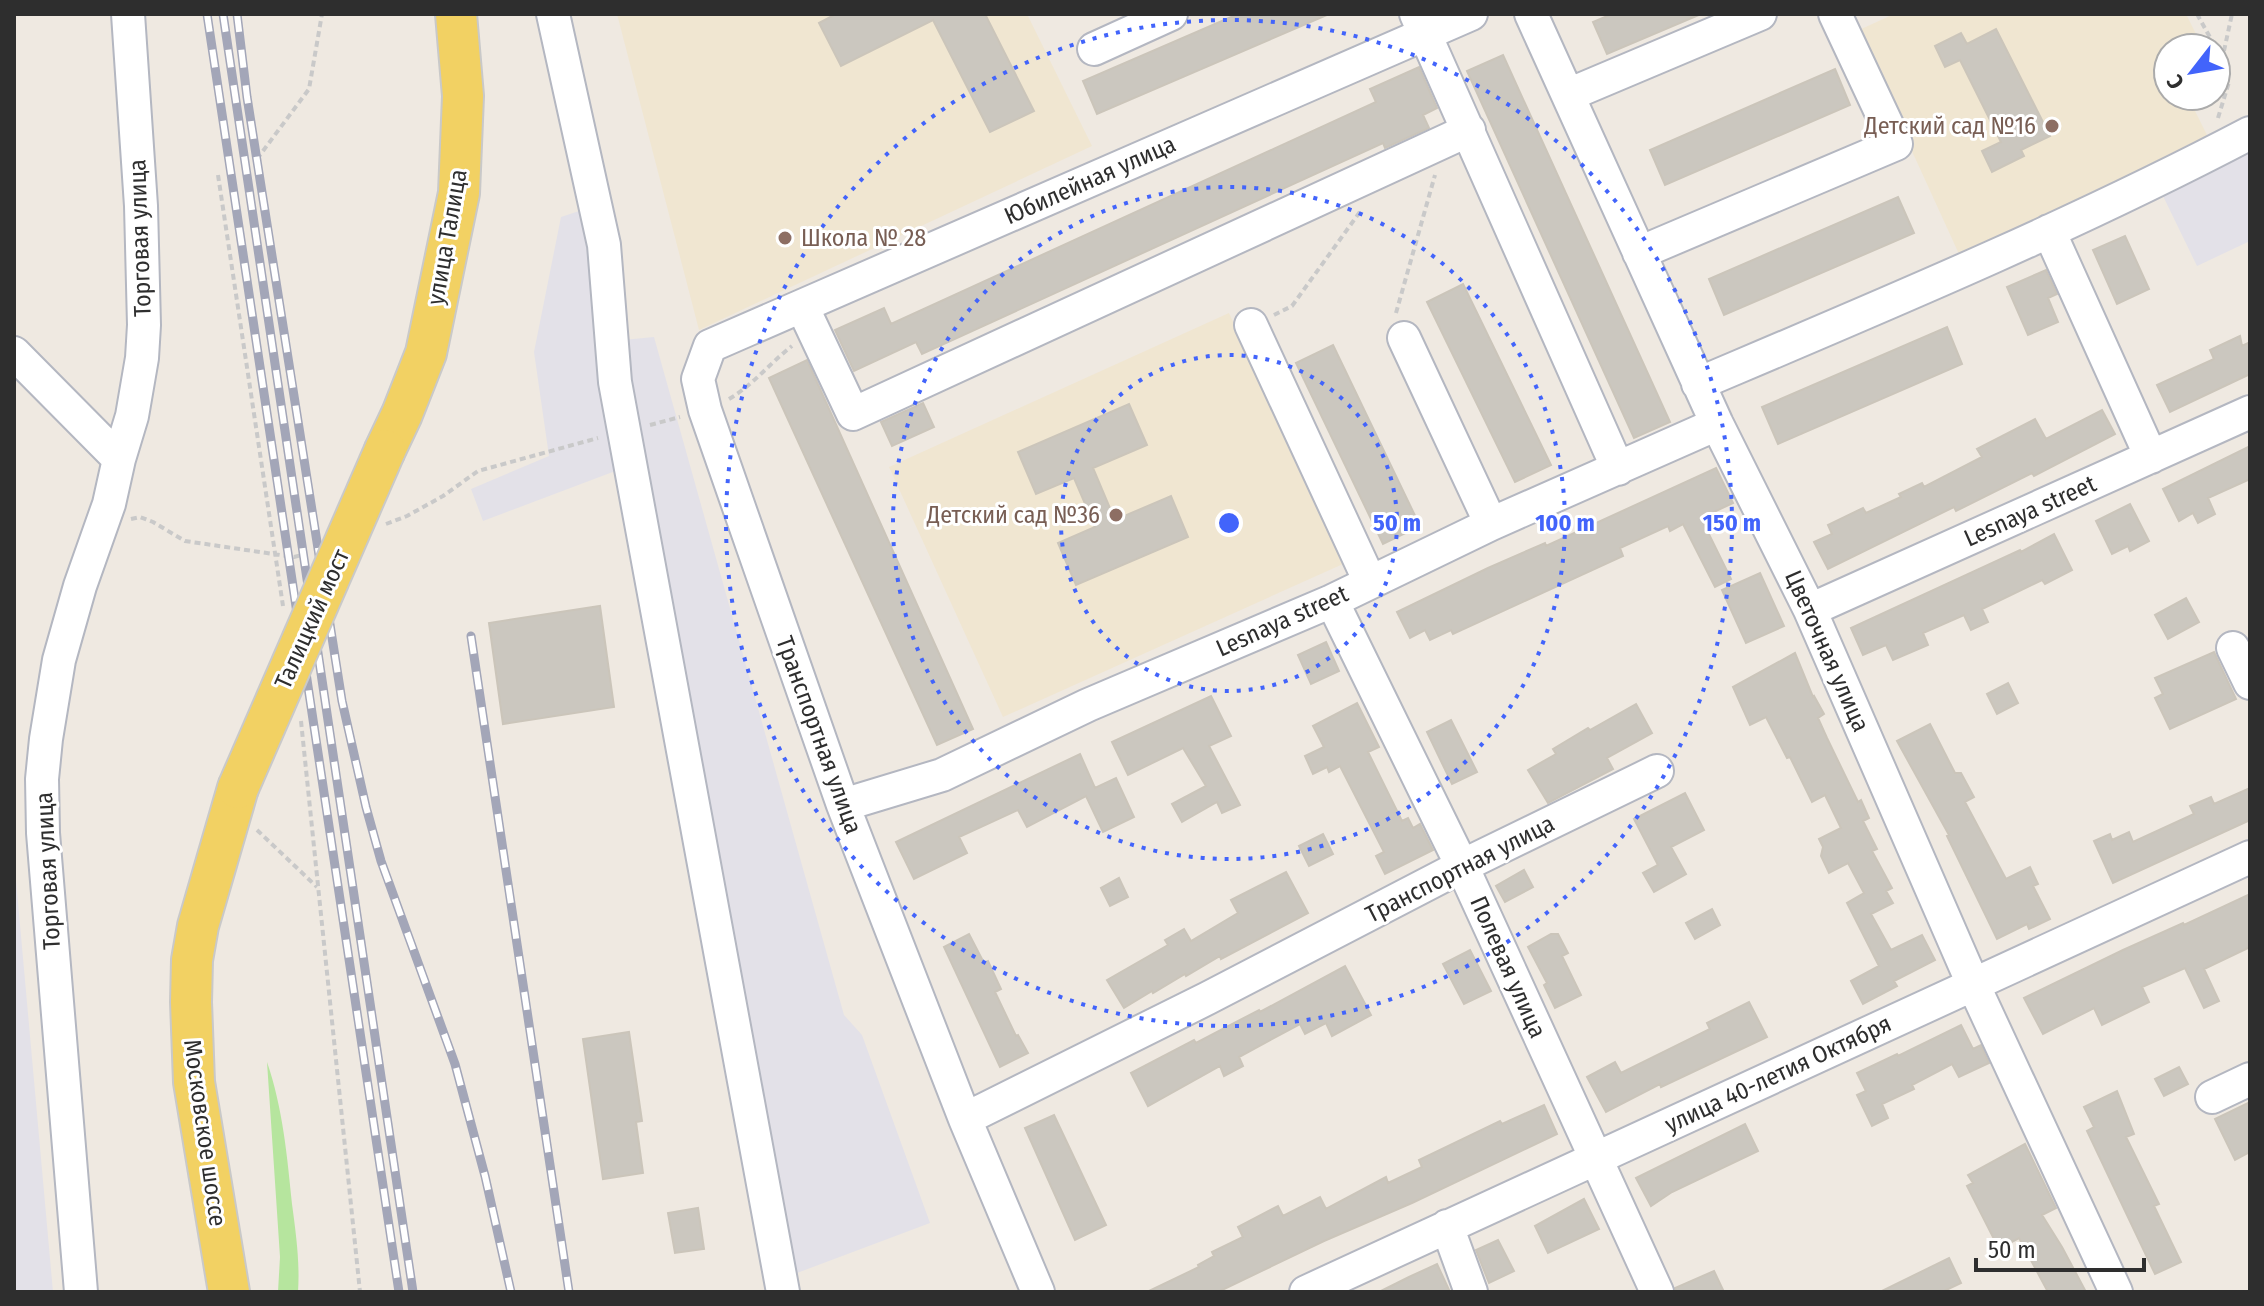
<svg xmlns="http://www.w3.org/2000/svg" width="2264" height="1306" font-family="'Fira Sans Condensed',sans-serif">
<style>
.industrial{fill:#e3e1e8}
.education{fill:#f0e6d1}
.green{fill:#b6e59e}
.building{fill:#cbc7bf;stroke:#cbc5ba;stroke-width:2}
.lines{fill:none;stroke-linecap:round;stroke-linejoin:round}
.minor-casing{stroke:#b4b7c1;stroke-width:36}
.major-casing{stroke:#c9c9c9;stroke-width:44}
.path{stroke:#c9c9c9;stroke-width:4;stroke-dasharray:6 4;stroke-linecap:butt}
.minor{stroke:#fff;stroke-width:32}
.major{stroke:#f2d163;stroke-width:40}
.rail-casing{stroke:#a3a6b8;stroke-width:9}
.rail{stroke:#fff;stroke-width:6;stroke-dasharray:18;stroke-linecap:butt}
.major-bridge-casing{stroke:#c9c9c9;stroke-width:44;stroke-linecap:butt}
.major-bridge{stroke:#f2d163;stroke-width:40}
.ring{fill:none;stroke:#4264fb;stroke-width:4;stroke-dasharray:4 8}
.education-dot{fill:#8d6e63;stroke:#fff;stroke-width:3}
.labels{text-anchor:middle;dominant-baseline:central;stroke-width:6;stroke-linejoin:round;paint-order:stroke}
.education-label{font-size:24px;fill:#785e54;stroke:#fff;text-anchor:end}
.street-label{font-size:24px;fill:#2e2e2e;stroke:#fff}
.centre{fill:#4264fb;stroke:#fff;stroke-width:4}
.ring-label{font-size:24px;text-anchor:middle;font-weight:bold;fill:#4264fb;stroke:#fff;stroke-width:6;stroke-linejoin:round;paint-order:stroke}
</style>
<rect width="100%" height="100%" fill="#efe9e1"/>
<path class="industrial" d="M2250,153V241L2197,266L2163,196Z
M585,209L618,470L483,521L471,489L549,456L534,352L561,217Z
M654,337L844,1015L862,1035L930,1223L797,1273L623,340Z
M14,858L53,1292H14Z"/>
<path class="education" d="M617,14H1027L1092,146L699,330Z
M1894,14H2186L2203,48H2168V96H2206L2195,111L2210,141L1959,254L1857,31Z
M1229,313L1343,564L1003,717L889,467Z"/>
<path class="green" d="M267,1062C283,1109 287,1155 292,1204C296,1234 300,1262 298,1292H278L280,1257Z"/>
<path class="building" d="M836,14H985L1034,111L990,132L933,20L841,66L819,23Z
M1238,14H1329L1097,114L1083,81Z
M1612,14H1701L1607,54L1593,22Z
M1996,29L2050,136L2021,150L2024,156L1992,172L1982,151L2001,142L1960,60L1945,67L1935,46L1961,33L1967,44Z
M1503,55L1670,422L1634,438L1467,71Z
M1419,67L1437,108L1423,115L1429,128L1385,148L1383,143L922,354L916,342L854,371L835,330L884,308L891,324L1376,102L1370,89Z
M1835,69L1850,105L1665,185L1650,150Z
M1898,197L1914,233L1724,315L1709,279Z
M2125,236L2149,289L2117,304L2093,250Z
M2046,270L2057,294L2048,298L2058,322L2028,335L2007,287Z
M1463,284L1551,465L1515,482L1427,302Z
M1947,327L1962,364L1778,444L1762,407Z
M2240,336L2242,346L2250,342V374L2170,412L2157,385L2214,359L2210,350Z
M1333,345L1420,526L1383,544L1296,363Z
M807,360L973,729L937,745L769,378Z
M923,403L934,427L892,446L881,422Z
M1129,404L1147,445L1093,468L1115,520L1171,496L1188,537L1076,585L1058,543L1095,527L1074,478L1036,494L1018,452Z
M2102,410L2115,434L2034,476L2032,473L1956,511L1954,507L1828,569L1814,542L1832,534L1828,525L1863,508L1866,513L1901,497L1899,494L1922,483L1924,487L1982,457L1977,449L2035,419L2046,439Z
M2250,446V479L2208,498L2215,514L2198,523L2193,513L2179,521L2163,489Z
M1716,468L1733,503L1701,518L1731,579L1715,587L1683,524L1670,531L1668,526L1620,548L1623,556L1453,634L1451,630L1430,640L1425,630L1410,638L1397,612L1488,568L1545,543L1546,546Z
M2130,504L2149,541L2130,551L2128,546L2112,554L2096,521Z
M2054,534L2072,570L2045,584L2042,580L1982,609L1988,622L1971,630L1964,615L1923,633L1928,645L1893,660L1886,645L1863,655L1851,628L2020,550L2021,552Z
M1760,573L1784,626L1746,643L1722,590Z
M2186,598L2199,622L2168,639L2155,615Z
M600,606L614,707L503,724L489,623Z
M1326,642L1339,671L1311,684L1298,655Z
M2214,652L2236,699L2170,729L2155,698L2163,694L2155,678Z
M1795,653L1813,697L1814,696L1824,714L1818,718L1827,738L1858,802L1861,800L1869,818L1863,821L1877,849L1872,851L1892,888L1886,891L1893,903L1871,914L1891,950L1922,935L1935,960L1894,981L1897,986L1863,1004L1851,981L1879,966L1847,903L1864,893L1848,863L1829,873L1821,856L1823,847L1819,839L1841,828L1825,795L1812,802L1790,757L1787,758L1766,717L1750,725L1733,687Z
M2008,683L2018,703L1997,714L1987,694Z
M1211,696L1231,736L1209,746L1240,805L1222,813L1217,802L1182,822L1172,804L1206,786L1183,748L1128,775L1112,742Z
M1357,703L1379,747L1368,752L1402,821L1408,818L1413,828L1420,824L1433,850L1385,874L1376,856L1384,852L1340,766L1329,772L1327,767L1313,774L1305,756L1324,747L1313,726Z
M1636,704L1652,733L1607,758L1613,769L1548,803L1528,770L1556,754L1553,749L1588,728L1590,730Z
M1451,720L1477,772L1452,784L1427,732Z
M1930,724L1955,773H1961L1974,797L1965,802L2006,879L2030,867L2038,884L2033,886L2050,919L2029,929L2027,924L1997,939L1947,836L1949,835L1897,741Z
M1080,754L1095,788L1116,778L1134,817L1103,832L1086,796L1027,827L1018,810L959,837L967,853L914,879L896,842Z
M2250,788V820L2113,883L2094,841L2110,834L2112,840L2129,832L2133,842L2194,814L2190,806L2211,797L2214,804Z
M1685,793L1704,830L1671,847L1686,874L1654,892L1643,873L1658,865L1634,819Z
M1323,834L1333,854L1309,866L1299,846Z
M1524,870L1533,887L1505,902L1496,886Z
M1286,872L1308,913L1221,959L1220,956L1186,976L1185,974L1153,993L1152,991L1124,1008L1107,980L1168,945L1165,940L1184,929L1191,941L1238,913L1231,900Z
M1119,878L1128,897L1110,906L1101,888Z
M2250,894V947L2204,969L2219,1001L2204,1008L2185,968L2142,987L2149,1002L2102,1025L2094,1008L2043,1034L2024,998L2123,950L2183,923L2184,925Z
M1712,909L1720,925L1695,939L1686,923Z
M969,934L984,963L988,961L1001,989L995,992L1016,1036L1018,1035L1028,1053L1000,1067L944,947Z
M1551,934H1558L1568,953L1562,956L1581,995L1555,1008L1544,985L1547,983L1528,947Z
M1470,950L1491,991L1464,1004L1443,964Z
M1345,966L1371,1015L1332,1036L1326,1023L1305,1034L1300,1024L1239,1057L1243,1066L1224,1076L1220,1066L1148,1106L1131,1073L1194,1040L1196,1043L1259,1010L1260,1012Z
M1749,1002L1767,1037L1661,1087L1660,1084L1606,1112L1587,1077L1615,1062L1621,1073L1710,1029L1707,1023Z
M1961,1025L1973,1049L1981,1045L1989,1063L1959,1077L1952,1064L1912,1085L1914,1089L1882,1104L1888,1118L1872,1126L1857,1095L1866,1091L1857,1073L1897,1054L1898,1056Z
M629,1032L642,1121L636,1122L643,1173L603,1179L583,1039Z
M2179,1067L2188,1084L2164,1096L2155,1079Z
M2117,1091L2134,1134L2126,1137L2159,1204L2154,1206L2181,1262L2155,1274L2087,1131L2094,1127L2084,1107Z
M2250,1102V1152L2235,1160L2215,1119Z
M1544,1105L1557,1134L1412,1203L1324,1241L1218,1292H1147L1199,1267L1198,1265L1214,1256L1212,1252L1243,1237L1238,1227L1278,1206L1283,1216L1320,1197L1326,1209L1386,1177L1388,1183L1422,1167L1419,1160L1500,1121L1502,1124Z
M1054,1115L1106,1225L1075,1240L1025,1128Z
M1745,1124L1758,1151L1672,1192L1651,1206L1636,1178Z
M2025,1144L2056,1208L2042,1215L2062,1247L2086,1292H2048L2019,1238L1999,1249L1967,1186L1973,1183L1968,1175Z
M1584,1199L1599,1229L1548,1253L1535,1226Z
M698,1208L704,1249L675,1253L668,1213Z
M1498,1240L1514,1271L1489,1283L1476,1250Z
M1949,1258L1961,1283L1942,1292H1880Z
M1437,1264L1450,1292H1379L1409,1277Z
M1714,1271L1724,1292H1676L1675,1288Z"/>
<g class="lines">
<g class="minor-casing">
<path id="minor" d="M553,14L604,245L615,382L783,1292
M1416,14L1618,469
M1531,14L1717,424L1810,610L1973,984L2116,1292
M1094,49L1171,14
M1568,95L1760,14
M2049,231L2151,457
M1639,253L1896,144L1835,14
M802,306L853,414L1469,130
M1251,325L1370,582
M1404,338L1491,524
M14,353L119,459
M1698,384C1884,305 2071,227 2250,133
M1332,601L1462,866L1657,1292
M1810,610L2250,412
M2233,648L2250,683
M843,805L942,775L1088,705L1332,601L1491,524L1717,424
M2212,1097L2250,1079
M965,1119L1208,998L1462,866L1657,771
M1447,1226L1471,1292
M81,1292L43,833L42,779L46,739L59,660L80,586L109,504L119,459L132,416L142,358L144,325L141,206L128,14
M1038,1292L965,1119L843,805L705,410L698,379L710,346L1471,14
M1306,1292L2250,857"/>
</g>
<g class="major-casing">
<path id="major" d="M385,450L402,414L426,353L459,193L463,96L456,14
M229,1292L194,1082L191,1002L192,960L198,926L238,788"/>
</g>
<path class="path" d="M2197,14L2216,48
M2218,118L2229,82L2222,60L2232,14
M257,159L309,89L322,14
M218,175L283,606
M1396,313L1435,175
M1274,315L1292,306L1362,209
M729,399C753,385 770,363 792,346
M650,425L680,417
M131,519L140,517L153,522L185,541L294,557L306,554
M386,524L407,516L443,496L478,471L598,438
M301,721L360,1292
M257,830L317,887"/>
<use href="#minor" class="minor"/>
<use href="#major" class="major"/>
<g class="rail-casing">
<path id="rail" d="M207,14L399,1292
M223,14L413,1292
M237,14L247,97L342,701L366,807L381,861L455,1064L485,1176L511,1292
M471,636L569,1292"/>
</g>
<use href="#rail" class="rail"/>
<g class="major-bridge-casing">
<path id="major-bridge" d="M238,788L385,450"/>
</g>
<use href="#major-bridge" class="major-bridge"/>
</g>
<g class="ring">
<circle cx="1229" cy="523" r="168"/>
<circle cx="1229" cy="523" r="336"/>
<circle cx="1229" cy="523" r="503"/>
</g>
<g class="education-dot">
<circle cx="2052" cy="126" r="8"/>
<circle cx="785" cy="238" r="8"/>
<circle cx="1116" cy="515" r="8"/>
</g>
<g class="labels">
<g class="education-label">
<text x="2036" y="126">Детский сад №16</text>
<text x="801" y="238" text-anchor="start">Школа № 28</text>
<text x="1100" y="515">Детский сад №36</text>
</g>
<g class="street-label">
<text transform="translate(1090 180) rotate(-24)">Юбилейная улица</text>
<text transform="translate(447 237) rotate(-80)">улица Талица</text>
<text transform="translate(140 238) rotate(-92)">Торговая улица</text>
<text transform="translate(2030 511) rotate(-24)">Lesnaya street</text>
<text transform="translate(312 619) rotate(-66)">Талицкий мост</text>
<text transform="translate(1282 621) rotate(-24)">Lesnaya street</text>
<text transform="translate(1827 651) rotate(66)">Цветочная улица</text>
<text transform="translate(819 735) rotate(70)">Транспортная улица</text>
<text transform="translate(1460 869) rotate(-27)">Транспортная улица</text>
<text transform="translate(48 871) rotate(-93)">Торговая улица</text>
<text transform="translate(1508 967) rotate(66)">Полевая улица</text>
<text transform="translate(1778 1074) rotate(-25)">улица 40-летия Октября</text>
<text transform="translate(205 1133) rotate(82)">Московское шоссе</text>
</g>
</g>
<circle cx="1229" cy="523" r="12" class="centre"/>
<g class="ring-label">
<text x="1397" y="531">50 m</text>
<text x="1565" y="531">100 m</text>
<text x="1732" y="531">150 m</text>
</g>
<rect width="2264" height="1306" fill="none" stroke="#2e2e2e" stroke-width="32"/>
<g transform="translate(2192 72) rotate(239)"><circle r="38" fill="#ffffff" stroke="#ababab" stroke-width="2"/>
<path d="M0-6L14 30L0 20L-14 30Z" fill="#4264fb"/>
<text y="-12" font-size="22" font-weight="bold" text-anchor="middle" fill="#2e2e2e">С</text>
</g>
<path d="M1976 1258v12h168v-12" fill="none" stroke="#2e2e2e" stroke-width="4"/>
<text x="1988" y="1258" font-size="24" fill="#2e2e2e" stroke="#ffffff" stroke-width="6" paint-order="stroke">50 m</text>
</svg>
